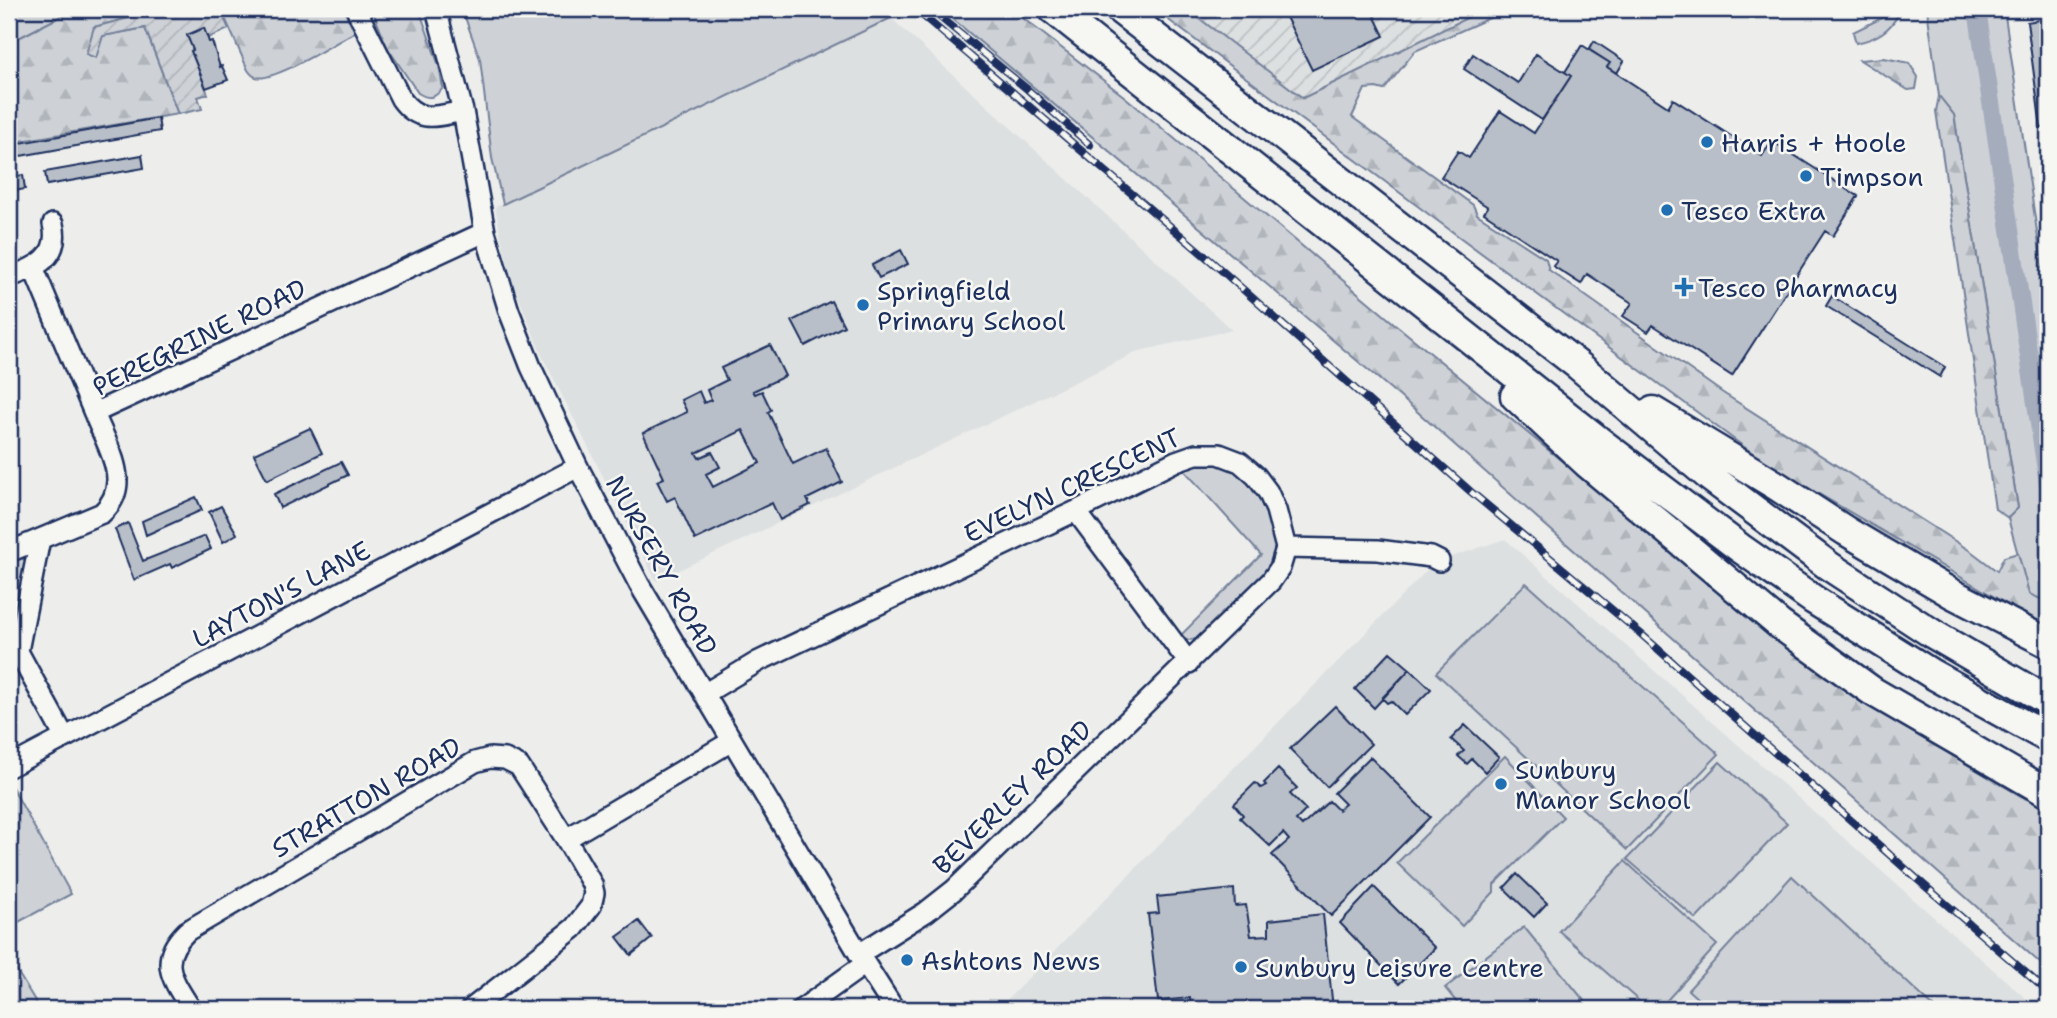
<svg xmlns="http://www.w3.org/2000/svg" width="2057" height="1018" font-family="'Shantell Sans',sans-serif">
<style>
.built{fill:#dde0e1}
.industrial{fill:url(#industrial-furrows)}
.green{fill:#ced2d7;stroke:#74809a;stroke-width:2}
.forest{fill:url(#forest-firs);stroke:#74809a;stroke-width:2}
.garden{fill:url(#garden-furrows);stroke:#74809a;stroke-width:2}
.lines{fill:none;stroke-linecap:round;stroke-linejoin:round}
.canal{stroke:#a5acbc;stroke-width:18}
.building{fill:#b9bfc8;stroke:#1b2f5e;stroke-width:2;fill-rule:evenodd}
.minor-casing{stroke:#1b2f5e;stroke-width:24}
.highway-casing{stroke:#1b2f5e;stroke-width:33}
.minor{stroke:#f6f6f2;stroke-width:19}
.highway{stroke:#f6f6f2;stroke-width:28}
.rail-casing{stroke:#1b2f5e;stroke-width:8}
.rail{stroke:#f6f6f2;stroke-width:5;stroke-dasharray:16;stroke-linecap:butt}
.poi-dot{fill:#1f6fb2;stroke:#f6f6f2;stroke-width:2.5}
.labels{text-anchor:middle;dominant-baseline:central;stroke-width:5;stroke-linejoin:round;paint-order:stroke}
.poi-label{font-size:26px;fill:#1b2f5e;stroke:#f6f6f2;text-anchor:start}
.street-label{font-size:26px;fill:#1b2f5e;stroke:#f6f6f2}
</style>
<defs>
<pattern id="industrial-furrows" width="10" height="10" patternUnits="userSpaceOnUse" patternTransform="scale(1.75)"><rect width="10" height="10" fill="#dde0e1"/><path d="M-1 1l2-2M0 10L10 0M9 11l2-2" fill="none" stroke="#bdc0c3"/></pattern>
<pattern id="forest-firs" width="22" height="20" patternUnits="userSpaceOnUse" patternTransform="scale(1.75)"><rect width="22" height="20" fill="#ced2d7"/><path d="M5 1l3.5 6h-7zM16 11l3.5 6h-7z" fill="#b0b5bb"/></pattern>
<pattern id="garden-furrows" width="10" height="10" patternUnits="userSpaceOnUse" patternTransform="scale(1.75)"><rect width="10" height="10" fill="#ced2d7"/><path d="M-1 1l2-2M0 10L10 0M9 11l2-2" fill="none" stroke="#b0b5bb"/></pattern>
</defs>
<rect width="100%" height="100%" fill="#edeeec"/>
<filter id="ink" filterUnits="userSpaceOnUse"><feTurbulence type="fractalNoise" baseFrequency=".0143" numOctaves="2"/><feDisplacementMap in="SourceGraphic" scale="14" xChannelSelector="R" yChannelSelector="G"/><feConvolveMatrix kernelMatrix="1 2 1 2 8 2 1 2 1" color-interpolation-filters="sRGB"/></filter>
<g filter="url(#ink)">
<path class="built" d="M891,18L1232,330L1140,351L656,581L542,356L513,283L501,238L495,207Z
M1505,539L2038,1009H1373L1360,1002L1348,1009H998L1430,567L1439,561Z"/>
<path class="industrial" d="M1187,9H1485L1303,98Z"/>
<path class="green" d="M9,9H75L9,43Z
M462,9H893L891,18L503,204L492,158L480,59Z
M1927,9H2004L2048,306V602L2029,595L2008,518L2018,508L1954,115L1939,96Z
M1898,10L1899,13C1890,31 1876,39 1856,43L1853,32Z
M1196,454L1256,476L1286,548L1266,575L1197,639L1188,640L1181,635L1261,555L1176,461Z
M22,558L27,563L18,609L9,613V564Z
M1526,583L1719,754L1627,850L1436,673Z
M1505,756L1563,817L1494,885V892L1462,926L1397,863Z
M1720,762L1787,823L1696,919L1627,859Z
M12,787L71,894L9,927V789Z
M1625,861L1717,945L1659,1009H1648L1559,931Z
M1792,876L1936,1009H1709L1688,990Z
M1524,927L1591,1009H1462L1445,988Z
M9,958L40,1009H9Z"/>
<path class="forest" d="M75,9H177L144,14L94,27L103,36L145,28L178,114L9,143V43Z
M221,9H350L360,29C342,39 273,83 256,77C252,76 250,73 248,70Z
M372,9H419L439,66L443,88C435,98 429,100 418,93L387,47Z
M941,9H1011L1125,97L1390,320L1819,672L1895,722L2021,796L2048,809V970L1412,407Z
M1154,9H1187L1303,98L1485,9H1510L1415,51L1384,90L1376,88L1365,89L1352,117L1473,205L1477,214L1546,259L1549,270L1723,393L1972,552L1997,571L2004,557L2018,553L2029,594L2048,602V626L2017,610L1766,463L1431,216Z
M1884,58L1909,63L1918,77L1916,89L1908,90L1860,60Z
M1939,96L1954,115L2018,508L2008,518L1995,509L1936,111Z"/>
<path class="garden" d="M176,9H220L229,29L208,38L203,28L187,35L193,50L191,51L208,94L198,97L202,109L178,114L145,28L103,36L96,58L86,54L94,27L144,14Z"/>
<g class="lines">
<path class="canal" d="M1977,9L2048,484"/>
</g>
<path class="building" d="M1282,9H1371L1384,36L1312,70Z
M2045,19L2048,45V127L2041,128L2027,22Z
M204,28L209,42L212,41L220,67L222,66L228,80L206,88L191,51L193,50L187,35Z
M1594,41L1624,61L1617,73L1607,67L1610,63L1589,50Z
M1582,45L1610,63L1607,67L1668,107L1673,99L1762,156L1772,141L1858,196L1833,236L1825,231L1732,376L1653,325L1648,332L1623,316L1632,303L1587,274L1581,284L1553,266L1557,261L1484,213L1488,207L1441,177L1458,151L1469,158L1500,111L1534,133L1571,76L1565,72Z
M1473,54L1518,83L1536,54L1571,76L1542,120L1464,69Z
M158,118L160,131L9,158V145Z
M142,155L144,168L47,185L45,172Z
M23,175L25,189L9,192V178Z
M901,250L908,264L879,278L872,265Z
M1832,296L1945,367L1940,377L1826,306Z
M831,301L844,326L805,346L792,321Z
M770,345L785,376L753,391L755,394L762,391L771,410L768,412L793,464L826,448L842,482L807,499L810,505L780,520L772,503L695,540L675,497L667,501L657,481L664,478L643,433L687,412L681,400L699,391L704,403L711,400L707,390L727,380L721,368ZM743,430L760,463L713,487L706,474L720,467L712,452L699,458L696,453Z
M310,428L322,453L267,480L254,454Z
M341,462L348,475L280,508L274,494Z
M196,497L202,510L146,535L142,521Z
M221,506L237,534L223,542L209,512Z
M128,523L143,561L205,536L211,549L172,568L170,564L134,580L115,529Z
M1390,652L1410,669L1374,708L1355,689Z
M1410,669L1431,689L1405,715L1391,701L1387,703L1382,698Z
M1335,706L1371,744L1327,787L1290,749Z
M1465,725L1499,757L1485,772L1472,759L1467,764L1458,756L1464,751L1451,739Z
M1370,757L1430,817L1331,916L1272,855L1289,840L1283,833L1270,846L1240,818L1243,815L1234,804L1255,783L1261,788L1266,785L1264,783L1278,769L1297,788L1290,794L1306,810L1296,820L1302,826L1329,801L1338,810L1345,804L1334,793Z
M1517,874L1547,903L1534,917L1504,888Z
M1374,887L1435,948L1399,984L1340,923Z
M1234,889L1235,906L1246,905L1251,936L1269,935V920L1323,914L1333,1009H1191L1190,998L1158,1001L1148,914L1159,913L1157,897Z
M639,921L652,938L631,955L617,937Z"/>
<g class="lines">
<g class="minor-casing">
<path id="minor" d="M356,9L401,99C419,124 437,116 463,111
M436,9L463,111L485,232L509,311L531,367L578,467L639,584L859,954L894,1009
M33,267L94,413
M9,277C36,268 61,257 53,224
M1076,511L1189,663
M1286,548L1378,550L1431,557L1439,561
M9,552L102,513C134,484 107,447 94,413L485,232
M9,635L65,738
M18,651L40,539
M704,694L759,661L1076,511L1176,461L1196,454H1219L1240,462L1256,476L1268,492L1276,510L1286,548L1280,568L1271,581L954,890L926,912L859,954
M9,767L578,467
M191,1009C172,979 157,960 187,931L475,762L490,758L505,759L519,766L566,839L732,741
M471,1009L574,928L591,906L594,893L592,884L566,839
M802,1009L865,964"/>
</g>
<g class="highway-casing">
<path id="highway" d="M1053,9L1604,445L1740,548L1814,600L1932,674L2048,738
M1119,9L1579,366L1710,477L1829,566L1933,634L2048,701
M1515,396L1587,463L1779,624L1872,691L2048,793
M1653,411L1777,486L1846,531L1951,593L2048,643"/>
</g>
<use href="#minor" class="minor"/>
<use href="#highway" class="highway"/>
<g class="rail-casing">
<path id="rail" d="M915,9L1211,261L1470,491L1641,634L1917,879L2048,992
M930,9L1027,89L1090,145"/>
</g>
<use href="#rail" class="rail"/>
</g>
</g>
<g class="poi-dot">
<circle cx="1707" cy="142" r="7"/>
<circle cx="1806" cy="176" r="7"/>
<circle cx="1667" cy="210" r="7"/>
<path d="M1680.5 276.5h7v7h7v7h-7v7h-7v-7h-7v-7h7z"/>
<circle cx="863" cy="305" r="7"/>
<circle cx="1501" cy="784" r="7"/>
<circle cx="907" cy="960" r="7"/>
<circle cx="1241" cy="967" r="7"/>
</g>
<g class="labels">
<g class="poi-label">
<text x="1721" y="142">Harris + Hoole</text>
<text x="1820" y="176">Timpson</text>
<text x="1681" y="210">Tesco Extra</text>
<text x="1698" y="287">Tesco Pharmacy</text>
<text x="877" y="290">Springfield<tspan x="877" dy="30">Primary School</tspan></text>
<text x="1515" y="769">Sunbury<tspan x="1515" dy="30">Manor School</tspan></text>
<text x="921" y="960">Ashtons News</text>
<text x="1255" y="967">Sunbury Leisure Centre</text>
</g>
<g class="street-label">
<text transform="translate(199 337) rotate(-26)">PEREGRINE ROAD</text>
<text transform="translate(1072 485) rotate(-25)">EVELYN CRESCENT</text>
<text transform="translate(662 565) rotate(61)">NURSERY ROAD</text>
<text transform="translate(281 594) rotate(-28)">LAYTON'S LANE</text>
<text transform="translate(366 797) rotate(-30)">STRATTON ROAD</text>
<text transform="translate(1012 797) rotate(-44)">BEVERLEY ROAD</text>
</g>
</g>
<rect width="2057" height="1018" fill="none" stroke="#f6f6f2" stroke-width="35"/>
<rect x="18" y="18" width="2022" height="983" fill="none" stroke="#1b2f5e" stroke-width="2.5" filter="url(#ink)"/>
</svg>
